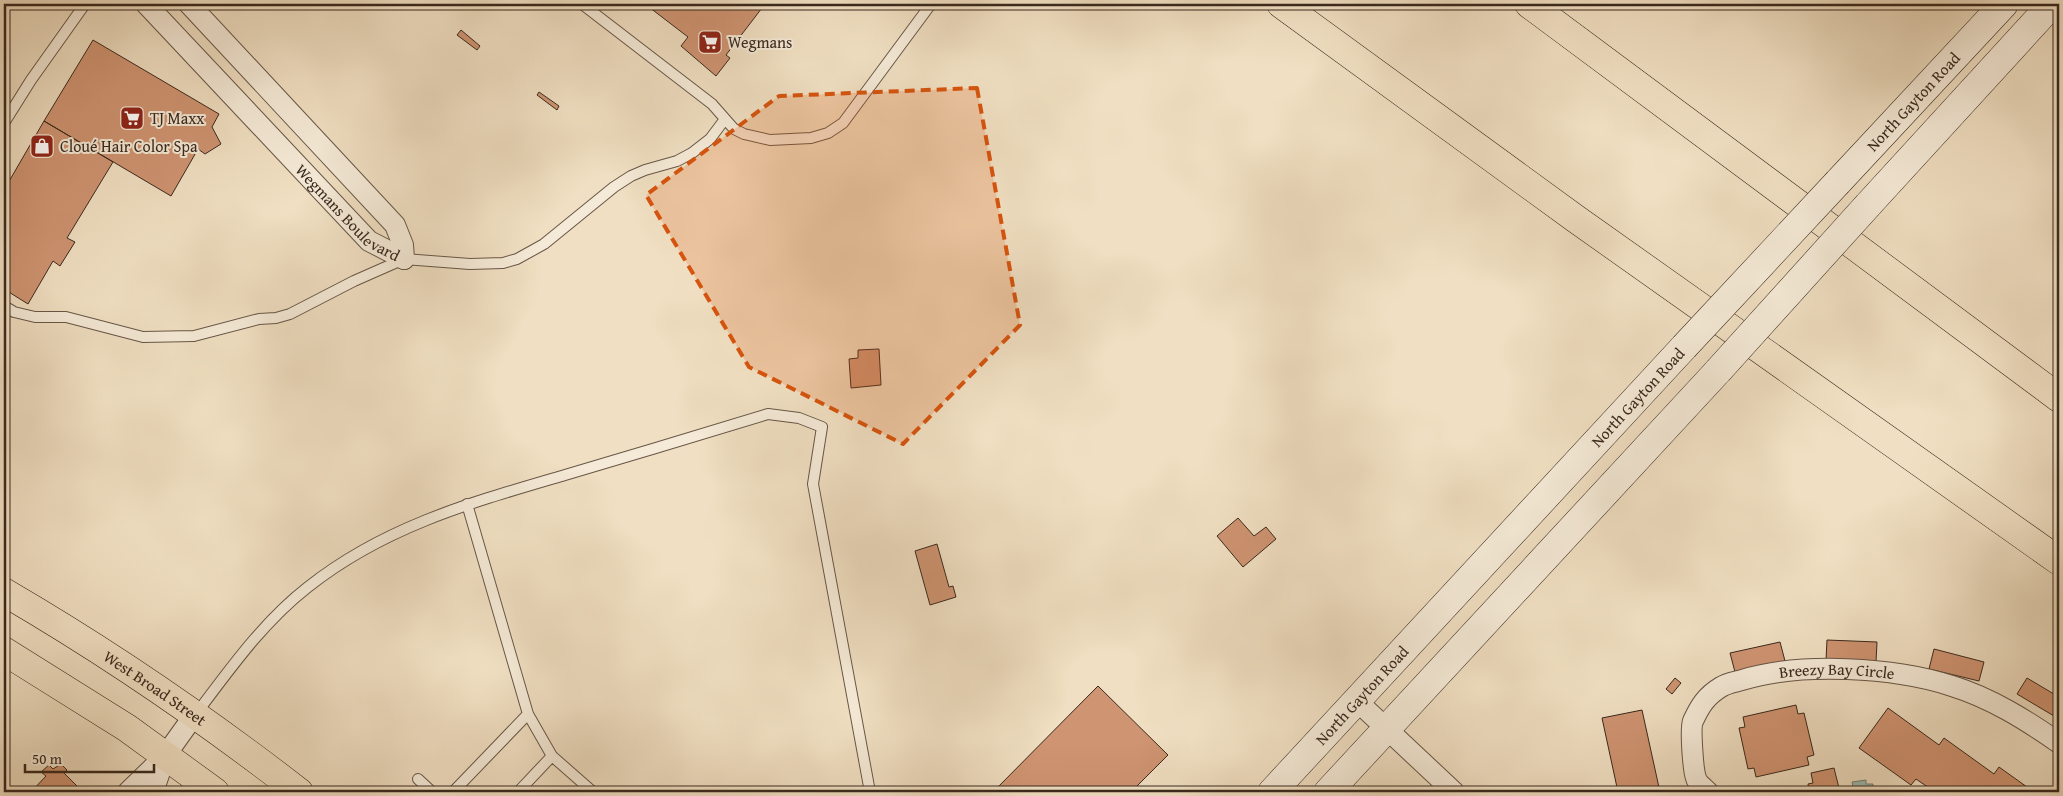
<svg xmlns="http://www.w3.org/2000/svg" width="2063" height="796" font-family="'Gentium Book Plus',serif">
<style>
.water{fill:#9bbdaf;stroke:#748275}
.building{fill:#cf9472;stroke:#39291e}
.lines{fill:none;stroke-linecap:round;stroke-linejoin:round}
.lane-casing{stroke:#675647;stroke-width:12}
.street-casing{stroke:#675647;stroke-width:22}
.secondary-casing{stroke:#39291e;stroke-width:29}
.primary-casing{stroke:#39291e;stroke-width:29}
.highway-casing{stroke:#39291e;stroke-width:29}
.lane{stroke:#f5ead7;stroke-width:10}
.street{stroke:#f5ead7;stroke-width:20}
.secondary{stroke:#f5ead7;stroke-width:28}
.primary{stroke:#f0dfc2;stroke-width:28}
.highway{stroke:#f0dfc2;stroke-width:28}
.secondary-bridge-casing{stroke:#39291e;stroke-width:29;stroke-linecap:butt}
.secondary-bridge{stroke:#f5ead7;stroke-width:28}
.marked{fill:#d6540e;fill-opacity:0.2;stroke:#d6540e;stroke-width:4;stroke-dasharray:10 6;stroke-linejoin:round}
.labels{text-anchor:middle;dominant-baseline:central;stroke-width:4;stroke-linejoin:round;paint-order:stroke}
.poi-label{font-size:16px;fill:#39291e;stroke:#f5ead7;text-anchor:start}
.street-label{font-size:16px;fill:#39291e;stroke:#f5ead7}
</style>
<rect width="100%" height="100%" fill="#f0dfc2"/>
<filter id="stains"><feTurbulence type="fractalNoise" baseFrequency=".004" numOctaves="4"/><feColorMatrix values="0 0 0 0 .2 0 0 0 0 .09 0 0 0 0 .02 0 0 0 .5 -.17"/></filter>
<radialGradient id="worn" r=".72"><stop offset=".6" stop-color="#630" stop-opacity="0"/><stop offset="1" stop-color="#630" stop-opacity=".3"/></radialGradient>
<path class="water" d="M1866,780V784H1873V788L1881,789L1884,792H1854L1852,782Z"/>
<path class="building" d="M645,4H765L726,55L730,58L716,76L681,46L688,37Z
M461,30L480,46L477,50L457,35Z
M93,40L219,114L212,127L221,144L205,154L198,149L171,196L44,121Z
M539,92L559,106L557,110L537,95Z
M44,121L113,162L67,238L75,242L60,266L53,261L28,304L4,289V190Z
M879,349L881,385L851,388L849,359L858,358V350Z
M1238,518L1254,536L1266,527L1276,539L1243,567L1217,536Z
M937,544L949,587L953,586L956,597L930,605L915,551Z
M1827,640L1877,642L1876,662L1826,660Z
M1780,642L1785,661L1735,672L1730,653Z
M1934,649L1984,662L1979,681L1929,669Z
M1675,678L1681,683L1672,694L1666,689Z
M2027,678L2059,697V719L2017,694Z
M1098,686L1168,755L1131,792H993Z
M1796,705L1798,714L1804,713L1814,755L1807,757L1809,765L1756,777L1754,768L1748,769L1739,728L1745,727L1743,717Z
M1888,708L1939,745L1944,738L1994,774L1999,767L2034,792H1935L1916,779L1911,785L1859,748Z
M1642,710L1660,792H1618L1602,718Z
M61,764L67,770L64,773L83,792H31L46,776L41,772L49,765L53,769Z
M1834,768L1840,792H1809L1808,784L1813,783L1811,773Z"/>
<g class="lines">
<g class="lane-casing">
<path id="lane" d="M582,4L712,104L734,129L744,134L770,140L811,138L828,133L843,123L931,4
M4,123L31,80L85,4
M4,306L14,312L35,317H66L143,337L194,336L259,319L276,318L290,314L354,281L404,259L470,264L503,263L517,259L544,244L614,187L631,176L645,170L677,161L692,153L710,139L725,119
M467,504L528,714L552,756L593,792
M196,714C230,669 263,622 308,587C385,526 473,502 565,475C633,455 700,435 768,414L799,418L822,427L813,484L870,792
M418,779L432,792
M453,792L528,714
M518,792L552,756"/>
</g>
<g class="street-casing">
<g id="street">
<path id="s1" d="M146,4L369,241L404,259"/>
<path d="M189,4L395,225L403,245L404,259"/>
<path d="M1357,701L1454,792"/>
<path d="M128,792L165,756L195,714"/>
<path d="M153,792L164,760"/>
<path id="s2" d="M1708,792C1704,788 1697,783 1696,778C1693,770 1690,728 1693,721C1700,706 1706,696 1721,687C1727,683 1735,682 1742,680C1800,662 1894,667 1952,686C1991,698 2026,720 2059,743"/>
</g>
</g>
<g class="secondary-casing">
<g id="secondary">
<path id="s3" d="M1838,182L2004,4"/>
<path d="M1868,205L2052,4"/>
<path id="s4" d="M1272,792L1684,347"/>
<path d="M1328,792L1718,371"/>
</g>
</g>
<g class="primary-casing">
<g id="primary">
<path id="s5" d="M4,592C107,652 205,719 299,792"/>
<path d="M4,651L127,728L215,792"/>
</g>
</g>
<g class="highway-casing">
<path id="highway" d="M1281,4L1576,219L2059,561
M1529,4L2059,398"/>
</g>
<use href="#lane" class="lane"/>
<use href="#street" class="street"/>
<use href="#secondary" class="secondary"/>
<use href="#primary" class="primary"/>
<use href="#highway" class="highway"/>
<g class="secondary-bridge-casing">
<path id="secondary-bridge" d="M1684,347L1838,182
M1718,371L1868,205"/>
</g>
<use href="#secondary-bridge" class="secondary-bridge"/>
</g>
<path class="marked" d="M977,88L1020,325L903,444L749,367L646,195L779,96Z"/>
<defs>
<g id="supermarket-square" transform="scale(1.25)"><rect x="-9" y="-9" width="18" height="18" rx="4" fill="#8f2418" stroke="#f5ead7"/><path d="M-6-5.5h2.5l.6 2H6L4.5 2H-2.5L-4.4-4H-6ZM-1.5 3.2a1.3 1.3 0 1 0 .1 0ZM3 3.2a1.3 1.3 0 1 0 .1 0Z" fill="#fff"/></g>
<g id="shop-square" transform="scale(1.25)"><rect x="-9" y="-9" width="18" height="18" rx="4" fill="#8f2418" stroke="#f5ead7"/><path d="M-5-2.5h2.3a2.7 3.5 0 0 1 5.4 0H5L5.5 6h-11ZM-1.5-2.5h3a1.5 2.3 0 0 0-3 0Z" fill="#fff"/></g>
</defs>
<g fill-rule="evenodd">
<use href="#supermarket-square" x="710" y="42"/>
<use href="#supermarket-square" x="132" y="118"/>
<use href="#shop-square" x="42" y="146"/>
</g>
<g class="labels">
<g class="poi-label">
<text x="728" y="42">Wegmans</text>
<text x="150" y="118">TJ Maxx</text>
<text x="60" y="146">Cloué Hair Color Spa</text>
</g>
<g class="street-label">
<text stroke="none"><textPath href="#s3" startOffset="110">North Gayton Road</textPath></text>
<text stroke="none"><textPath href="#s1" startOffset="291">Wegmans Boulevard</textPath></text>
<text stroke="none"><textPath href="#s4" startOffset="538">North Gayton Road</textPath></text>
<text stroke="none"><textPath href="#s2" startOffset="239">Breezy Bay Circle</textPath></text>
<text stroke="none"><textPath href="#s5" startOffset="179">West Broad Street</textPath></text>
<text stroke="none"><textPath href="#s4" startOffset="132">North Gayton Road</textPath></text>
</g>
</g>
<rect width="2063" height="796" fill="none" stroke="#f0dfc2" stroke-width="20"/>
<rect x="5" y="5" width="2053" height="786" fill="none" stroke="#39291e" stroke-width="2.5"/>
<rect x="10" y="10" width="2043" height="776" fill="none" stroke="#39291e"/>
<path d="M25 764v8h129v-8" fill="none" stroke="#39291e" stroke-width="2.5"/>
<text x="32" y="764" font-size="15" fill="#39291e" stroke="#f5ead7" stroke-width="4" paint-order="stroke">50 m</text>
<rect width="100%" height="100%" filter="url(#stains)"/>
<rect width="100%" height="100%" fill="url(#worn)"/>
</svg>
